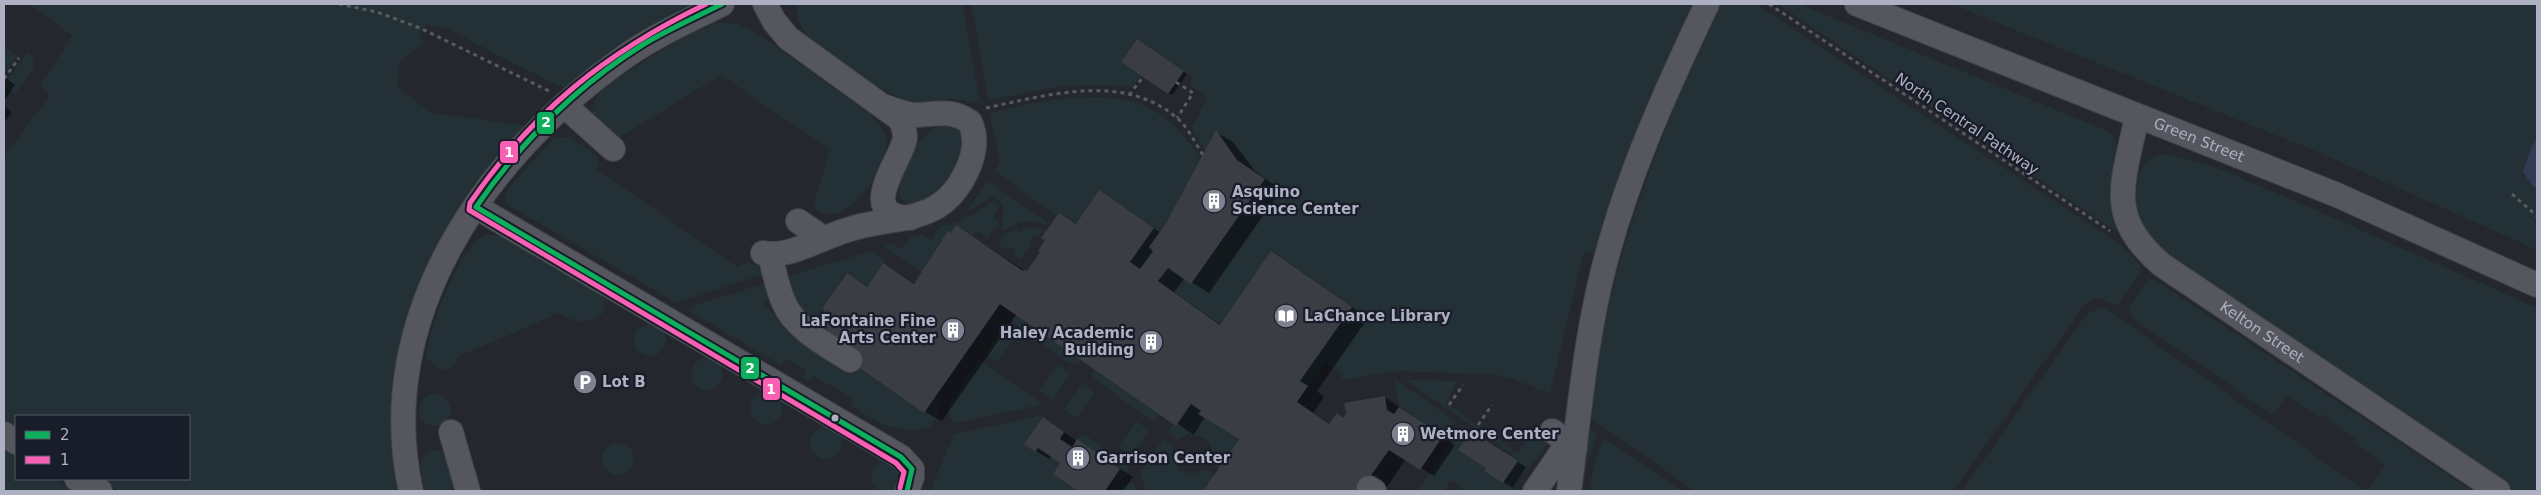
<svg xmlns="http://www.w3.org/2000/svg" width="2541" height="495" font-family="'DejaVu Sans',sans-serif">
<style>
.green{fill:#233035}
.water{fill:#343a56}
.shadow{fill:#0007}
.building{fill:#3b3d45}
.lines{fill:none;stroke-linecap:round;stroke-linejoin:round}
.minor-casing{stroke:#414249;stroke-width:26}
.path{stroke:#585a62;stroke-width:3;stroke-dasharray:4 4;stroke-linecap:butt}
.minor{stroke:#55565e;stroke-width:24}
.bus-1-casing{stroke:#191c29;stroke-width:9}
.bus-2-casing{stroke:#191c29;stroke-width:9}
.bus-1{stroke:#0daf5c;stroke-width:5}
.bus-2{stroke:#f860b3;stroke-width:5}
.bus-dot{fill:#aeb1c2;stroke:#191c29;stroke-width:2}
.labels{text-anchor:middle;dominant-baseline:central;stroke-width:4.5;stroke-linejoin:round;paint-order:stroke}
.street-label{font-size:15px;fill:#aeb1c2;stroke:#191c29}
.poi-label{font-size:15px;font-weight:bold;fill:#aeb1c2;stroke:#191c29;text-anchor:start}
.line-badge{stroke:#191c29;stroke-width:2}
.badge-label{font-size:14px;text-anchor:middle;font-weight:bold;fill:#fff}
</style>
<rect width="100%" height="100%" fill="#25272f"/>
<path class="green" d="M30,4H705L572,90L556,85L450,30L426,24L418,36L424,43L400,62L397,88L433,113L529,126L428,278L401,491H120L95,479H189V416H16V432L4,425V161L5,156L49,96L41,86L43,80L72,36Z
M796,4H963L980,102C965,104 966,99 954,99C939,99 924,104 908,101C886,96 822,49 805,33L798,20Z
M971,4H1694L1597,254L1584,251L1550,394L1511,378L1498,375L1398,371L1340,380L1343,375L1326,362L1308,386L1300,381L1352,307L1272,251L1220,325L1158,281L1168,268L1192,284L1265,179L1237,160L1216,131L1205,151L1192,128L1207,97L1189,84L1193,77L1137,39L1121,62L1141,75L1132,87L1108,85L1064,86L988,100Z
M1717,4H1756L2122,246L2140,265L2141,272L2119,304C2102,305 2099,288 2082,308L1953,491H1695L1589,417C1596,377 1601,336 1611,297C1635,196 1677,100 1717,4Z
M1778,4H1799L2110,132C2125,148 2114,169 2112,189C2111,203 2113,218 2117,232Z
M1951,4H2537V250L2313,150Z
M723,22L738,24L757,33L871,115C878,123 886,130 887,141C888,168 845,233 816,209L814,203L830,150L721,75L619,138L594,118L591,113L595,100L603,88C636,68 686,29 723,22Z
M4,46L17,56L4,74Z
M28,52L34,56L33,69L15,94L4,87V84Z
M1079,97C1137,95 1168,109 1201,158L1166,223L1149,246L1153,251L1140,269L1130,262L1154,228L1099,191L1076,224L1059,213L1055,215L995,171L1000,163L990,113L1043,101Z
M954,124L961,130C962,140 961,151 958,161C953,175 925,208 909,204C887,198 905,160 914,148C920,139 930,132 939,125Z
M564,137L572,138L596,155L599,160L597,169L737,267L747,262L759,266L767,273L677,303L506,204V192L512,184L548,144L555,138Z
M2169,154L2217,168L2302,204L2537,308V491H2512L2154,246C2149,237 2140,228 2137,218C2129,193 2137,154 2169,154Z
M988,181L1047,222L1045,225C1026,216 1017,225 1002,231C1000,213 1011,207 991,194L985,202L966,212Z
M993,201L998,204L999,208L993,216L999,222L988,238L976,230L972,236L956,225L951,233L948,232L922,273L886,248V245L892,243L901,249L911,237L922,234L931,240L940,227C960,223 976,213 993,201Z
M1025,227L1043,229L1037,237L1034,235L1029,242L1032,244L1020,260L1014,256L1016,252L1009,247L1006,250L998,244L1004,236L1014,229L1020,233Z
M487,234L503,237L600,293L605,300L603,313C587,325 575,323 559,313L460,356L450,369L438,370L426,357C428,330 461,242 487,234Z
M870,251L885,260L867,287L846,273L823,307L829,339L803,319L786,277Z
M2149,280H2156L2166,287L2472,491H1962L2086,315L2099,308L2106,309L2366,491L2385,465L2352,442L2355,438L2322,414L2319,418L2287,396L2273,415L2134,319L2129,308L2142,287Z
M769,282L772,290L763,306L855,370L857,366L935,397C942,408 937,418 930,427C899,436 876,422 851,405L855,399L813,376L809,381L803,377L806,370L786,359L781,365L689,311L692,306Z
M1015,312L1081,360L1076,364L1068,363L1013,323L1011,320Z
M634 340a16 16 0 1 1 32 0a16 16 0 1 1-32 0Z
M1003,327L1016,336L998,362L985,353Z
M691 374a16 16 0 1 1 32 0a16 16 0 1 1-32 0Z
M980,360L1043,404L956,423L953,422L948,412L949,405Z
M1058,365L1070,374L1052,400L1039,391Z
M1094,369L1161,415L1155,420L1149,419L1096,380L1091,374Z
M1394,378L1455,421L1443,436L1399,407Z
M1406,380L1457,381L1446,403L1518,453L1530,434L1533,433L1544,440L1546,444C1541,456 1534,461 1526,470C1521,477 1516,484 1512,491H1465L1455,481L1450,482L1444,491H1417L1463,425L1471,431L1459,450L1486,468L1485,471L1503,483L1518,461L1511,457L1512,454Z
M1082,383L1095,392L1077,418L1064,409Z
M750 409a16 16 0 1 1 32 0a16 16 0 1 1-32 0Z
M419 410a16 16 0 1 1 32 0a16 16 0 1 1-32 0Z
M1191,404L1201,411L1199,414L1239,439L1219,469L1210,462L1212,449L1206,439L1190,433L1177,440L1168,431Z
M1039,416L1043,417L1024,444L1035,452L1038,448L1060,463L1053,474L1078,491H930L954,434Z
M1136,421L1149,430L1131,456L1118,447Z
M1588,426L1597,435L1588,460L1583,491H1580Z
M810 443a16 16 0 1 1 32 0a16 16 0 1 1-32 0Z
M1081,435H1085L1127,464C1132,476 1124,476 1117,482L1113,479L1120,469L1077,439Z
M1163,439L1173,445L1172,458L1179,470L1192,474L1205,469L1214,475L1203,491H1146L1141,477L1142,470Z
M1606,441L1612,443L1682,491H1590L1593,466L1602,443Z
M602 459a16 16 0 1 1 32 0a16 16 0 1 1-32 0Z
M4,448L16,456V479H54L74,491H4Z
M433,450L445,453L458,491H425C422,476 414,457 433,450Z
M871 477a15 15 0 1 1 30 0a15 15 0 1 1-30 0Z
M1130,481L1134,484L1137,491H1117L1122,484Z"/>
<path class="water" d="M2537,138V188L2534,187L2523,172L2531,148Z"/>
<path class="shadow" d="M1142,43L1187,74L1172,95L1168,93Z
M4,76L15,85L4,101Z
M4,106L12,112L4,123Z
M1216,132L1233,142L1255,171L1281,190L1209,293L1185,278L1174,292L1221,325L1272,253L1368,318L1317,391L1324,397L1313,413L1330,425L1385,397L1455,445L1434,476L1406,459L1384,491H1204L1241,439L1205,417L1194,435L1017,314L942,421L925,412L847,275L868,287L884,264L915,284L957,227L1027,272L1042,252L1059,214L1077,224L1100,192L1161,233Z
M1043,419L1133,477L1123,491H1080L1054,474L1061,463L1051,456L1049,459L1025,444Z
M1480,437L1526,467L1513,488L1486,471L1488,467Z"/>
<path class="building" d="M1137,39L1184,71L1168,94L1121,62Z
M1216,130L1237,160L1265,179L1191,284L1168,268L1158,281L1220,325L1271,251L1352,307L1300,381L1308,386L1297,402L1329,424L1337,413L1343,418L1346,413L1344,403L1385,396L1387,410L1394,414L1399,407L1443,436L1420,470L1389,450L1360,491H1203L1239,439L1198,414L1201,411L1191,404L1176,426L1000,304L924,413L857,366L829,339L823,307L847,273L867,287L883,263L914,284L948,231L951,233L956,225L1023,271L1024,269L1027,271L1040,252L1038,251L1045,240L1041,238L1059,213L1076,224L1099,190L1154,228L1130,262L1140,269L1153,251L1149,247L1166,223Z
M1043,417L1064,432L1060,439L1072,447L1077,439L1120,469L1105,491H1078L1053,474L1060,463L1038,448L1035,452L1024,444Z
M1471,431L1518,461L1503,483L1484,471L1486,468L1458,450Z"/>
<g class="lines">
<g class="minor-casing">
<g id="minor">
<path d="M765,4L774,21L788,38L900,119C903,125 905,131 905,138C902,160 854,216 910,218"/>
<path id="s1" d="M1857,4L2337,195L2537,285"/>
<path d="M564,105L613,149"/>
<path id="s2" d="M2137,116C2124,182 2104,216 2162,265L2498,491"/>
<path d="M476,207L901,457L912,469V477L907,491"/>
<path d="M798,221L823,238"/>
<path d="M763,253C787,259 823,237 847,230C899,213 943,228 969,166C975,151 977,137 970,122C952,109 937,114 917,115C906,115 896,111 886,107"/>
<path d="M770,255C774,270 777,288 784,303C795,329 827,345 850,360"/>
<path d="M1552,431L1575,447"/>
<path d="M451,432L468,491"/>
<path d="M4,434L16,442"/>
<path d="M77,479L100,491"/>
<path d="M1369,488L1374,491"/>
<path d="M411,491C372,317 486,155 623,58C654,36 688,21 722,4"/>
<path d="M1535,491L1568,443"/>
<path d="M1569,491C1579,417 1585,340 1604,267C1627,176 1667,88 1707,4"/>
</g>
</g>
<path class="path" d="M339,4L377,12L420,28L551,92
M1769,4L2110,231
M4,79L19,58
M1176,82L1193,93L1177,118
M1129,95L1143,77
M986,108C1048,95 1123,72 1177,118C1188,127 1195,143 1203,155
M2512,194L2537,216
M1449,405L1463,385
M1478,425L1492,405"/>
<use href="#minor" class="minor"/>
<g class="bus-1-casing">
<path id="bus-1" d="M722,4C696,17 669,29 644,44C576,86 521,142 476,207L901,457L912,469L907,491"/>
</g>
<g class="bus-2-casing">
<path id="bus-2" d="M706,4C605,53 534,110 470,203L469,210L896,463L904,472L900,488"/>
</g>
<use href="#bus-1" class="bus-1"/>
<use href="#bus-2" class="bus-2"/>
</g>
<defs>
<g id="building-disc" transform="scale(1.25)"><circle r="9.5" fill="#7e818f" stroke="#191c29"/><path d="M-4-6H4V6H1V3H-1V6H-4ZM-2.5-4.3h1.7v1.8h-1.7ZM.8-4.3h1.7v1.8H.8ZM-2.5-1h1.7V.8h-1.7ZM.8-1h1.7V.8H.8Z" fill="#fff"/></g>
<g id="library-disc" transform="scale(1.25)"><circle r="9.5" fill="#7e818f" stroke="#191c29"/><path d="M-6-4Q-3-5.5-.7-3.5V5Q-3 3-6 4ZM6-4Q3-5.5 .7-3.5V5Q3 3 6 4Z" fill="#fff"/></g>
<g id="parking-disc" transform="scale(1.25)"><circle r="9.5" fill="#7e818f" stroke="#191c29"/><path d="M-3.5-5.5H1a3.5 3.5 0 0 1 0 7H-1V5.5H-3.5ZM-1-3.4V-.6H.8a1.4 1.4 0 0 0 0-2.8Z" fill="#fff"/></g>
</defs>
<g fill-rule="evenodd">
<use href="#building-disc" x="1214" y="201"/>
<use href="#library-disc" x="1286" y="316"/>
<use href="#building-disc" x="953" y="330"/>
<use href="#building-disc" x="1151" y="342"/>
<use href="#parking-disc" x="585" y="382"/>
<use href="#building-disc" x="1403" y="434"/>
<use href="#building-disc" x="1078" y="458"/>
</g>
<circle class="bus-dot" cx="835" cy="418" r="4.5"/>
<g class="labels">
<g class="street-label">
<text transform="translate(1967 124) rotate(34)">North Central Pathway</text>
<text stroke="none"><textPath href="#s1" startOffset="368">Green Street</textPath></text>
<text stroke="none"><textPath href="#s2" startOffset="284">Kelton Street</textPath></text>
</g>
<g class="poi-label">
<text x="1232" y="192">Asquino<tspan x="1232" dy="17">Science Center</tspan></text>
<text x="1304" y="316">LaChance Library</text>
<text x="936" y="321" text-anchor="end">LaFontaine Fine<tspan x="936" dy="17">Arts Center</tspan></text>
<text x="1134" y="333" text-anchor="end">Haley Academic<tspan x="1134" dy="17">Building</tspan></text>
<text x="602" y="382">Lot B</text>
<text x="1420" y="434">Wetmore Center</text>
<text x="1096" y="458">Garrison Center</text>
</g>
</g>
<g class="line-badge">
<rect x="536" y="111" width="19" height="24" rx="5" fill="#0daf5c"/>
<rect x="499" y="140" width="20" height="24" rx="5" fill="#f860b3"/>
<rect x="740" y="356" width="20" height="24" rx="5" fill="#0daf5c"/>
<rect x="762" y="377" width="19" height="24" rx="5" fill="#f860b3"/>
</g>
<g class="badge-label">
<text x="546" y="127">2</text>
<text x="509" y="157">1</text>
<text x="750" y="373">2</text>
<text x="771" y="394">1</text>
</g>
<rect width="2541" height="495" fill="none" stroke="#aeb1c2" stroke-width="10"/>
<rect x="15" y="415" width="175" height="65" fill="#191c29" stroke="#555866"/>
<rect x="25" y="431" width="25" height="8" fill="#0daf5c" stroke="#555866"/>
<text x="60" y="440" font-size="15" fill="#aeb1c2">2</text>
<rect x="25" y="456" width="25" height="8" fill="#f860b3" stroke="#555866"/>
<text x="60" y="465" font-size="15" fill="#aeb1c2">1</text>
</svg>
